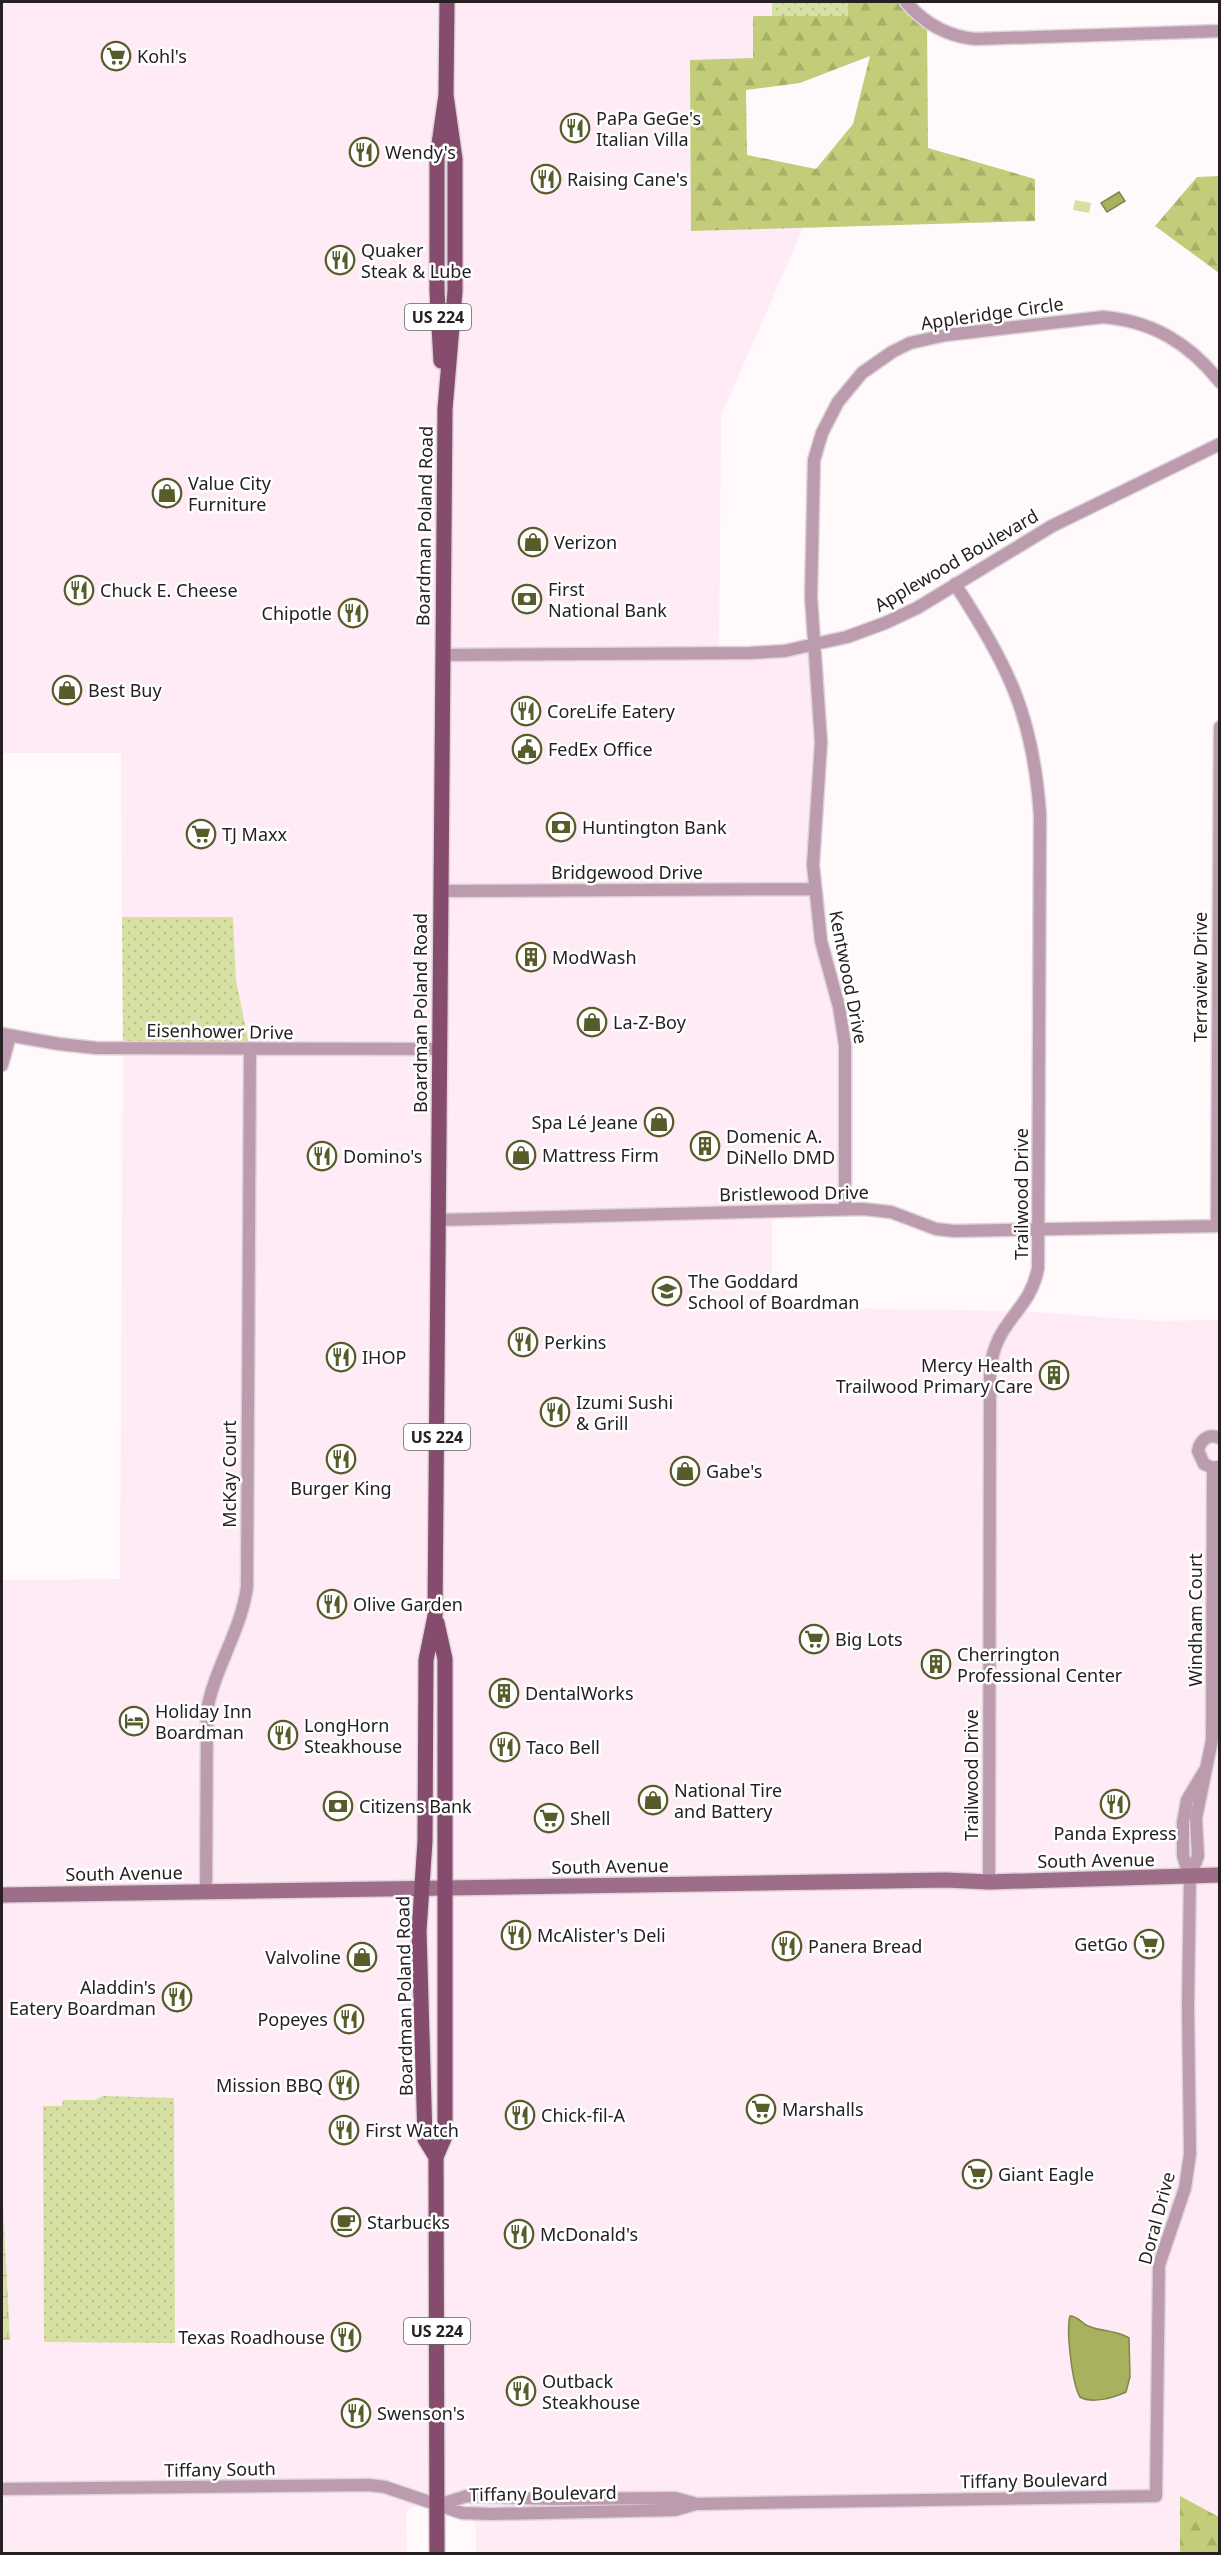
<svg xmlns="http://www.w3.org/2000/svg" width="1221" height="2555" font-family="'Noto Sans',sans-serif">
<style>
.built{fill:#feebf5}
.grass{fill:url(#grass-dots)}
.forest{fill:url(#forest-firs);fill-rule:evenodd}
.wetland{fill:url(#wetland-marsh)}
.pitch{fill:#d7e0a3}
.water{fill:#a7b15e;stroke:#80864c;stroke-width:1.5}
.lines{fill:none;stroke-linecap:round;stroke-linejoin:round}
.minor-casing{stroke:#dcd6d9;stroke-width:15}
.secondary-casing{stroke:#dcd6d9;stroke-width:18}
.primary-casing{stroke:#dcd6d9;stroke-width:18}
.minor{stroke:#bd9bae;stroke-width:12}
.secondary{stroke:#9e6d89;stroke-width:15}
.primary{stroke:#864c6e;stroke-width:15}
.labels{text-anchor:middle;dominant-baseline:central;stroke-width:5;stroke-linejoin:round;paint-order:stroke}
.shield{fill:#fff;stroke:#676365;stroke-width:1.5}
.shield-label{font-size:16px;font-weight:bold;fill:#262023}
.poi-label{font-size:18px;fill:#262023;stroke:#fff;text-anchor:start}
.street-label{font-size:18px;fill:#262023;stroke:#fff}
</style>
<defs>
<pattern id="grass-dots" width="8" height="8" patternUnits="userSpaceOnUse" patternTransform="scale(1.5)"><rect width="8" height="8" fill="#d7e0a3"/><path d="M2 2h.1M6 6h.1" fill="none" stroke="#b8c08c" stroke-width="1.8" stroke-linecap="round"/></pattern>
<pattern id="forest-firs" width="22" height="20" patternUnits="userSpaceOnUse" patternTransform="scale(1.5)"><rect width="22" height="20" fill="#c2cc79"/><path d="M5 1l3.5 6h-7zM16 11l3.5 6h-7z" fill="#a7af68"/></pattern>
<pattern id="wetland-marsh" width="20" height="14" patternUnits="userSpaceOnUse" patternTransform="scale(1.5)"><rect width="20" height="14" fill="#d7e0a3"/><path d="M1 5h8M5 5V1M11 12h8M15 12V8" fill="none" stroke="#b8c08c"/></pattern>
</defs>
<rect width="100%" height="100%" fill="#fff9fc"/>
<path class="built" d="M2,2H772V16H753V58L690,60L691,231L803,228L721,416L719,653L815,644L817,909L839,1007L845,1209L772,1211V1307L1018,1311L1158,1321L1219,1320V2517L1180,2496V2554H476V2529L467,2496L436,2505L438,2496L406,2511L407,2553H2V1580L120,1579L123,1048L250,1049L236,980L233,917H122L121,753H2Z"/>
<path class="grass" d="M772,2H848V16H772Z
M122,917H233L236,980L250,1049L123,1048Z
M103,2096L174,2098L175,2343L44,2342L43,2106H62L63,2100H95Z"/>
<path class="forest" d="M848,2H906L927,22L928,148L1035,179V221L691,231L690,60L753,58V16H848ZM870,56L853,124L816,169L747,155L746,90L800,83Z
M1219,176H1220L1219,273L1155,226L1197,177Z
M1180,2496L1219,2517V2553H1180Z"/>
<path class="wetland" d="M2,2187L10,2340H2Z"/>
<path class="pitch" d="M1075,200L1091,203L1089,213L1073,210Z"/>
<path class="water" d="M1119,192L1125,201L1107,212L1101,203Z
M1070,2316C1079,2316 1082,2325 1091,2327C1104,2332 1116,2330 1129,2338L1130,2377L1126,2392C1113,2398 1092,2404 1080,2397C1072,2384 1066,2330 1070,2316Z"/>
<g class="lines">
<g class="minor-casing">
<path id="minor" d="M906,2C924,23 946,36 975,39L1220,31
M955,584C1009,668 1033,714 1040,815L1038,1268C1030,1313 994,1320 990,1372L989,1882
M442,655L750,653L785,651L815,644L847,637L885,623L917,608L1052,526L1220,444
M440,891L815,889
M2,1034L59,1044L96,1048L439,1049
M2,1065L10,1036
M845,1209V1045L839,1007L821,941L813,865L821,742L811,597L814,460L822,433L838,402L862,373L892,352L910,343L946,335L1103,317C1152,321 1189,343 1220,382
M438,1220L863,1209L891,1212L936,1229L954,1231L1220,1226
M1217,1226L1220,727
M1218,1467L1213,1468L1204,1464L1198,1451C1200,1440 1208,1433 1220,1438
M1190,1877L1198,1856L1196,1818L1212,1740L1213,1468
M206,1892L207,1710C215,1667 241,1631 247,1587L250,1049
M2,2489L369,2485L385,2487L462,2513L492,2514L675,2510L696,2504L1156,2496L1159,2265L1185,2188L1190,2154L1188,2006L1190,1877L1183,1856V1822L1187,1800L1205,1770
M438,2505L467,2496L554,2499L675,2498L694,2503"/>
</g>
<g class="secondary-casing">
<path id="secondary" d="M2,1895L946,1880L989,1882L1220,1875"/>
</g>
<g class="primary-casing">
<path id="primary" d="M441,361L437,291V158L446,95L447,2
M436,2157L425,2139L419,1931L425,1841L426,1660L435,1616L445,409L455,291V159L446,95
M437,2554L436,2157L445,2136V1659L437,1623"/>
</g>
<use href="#minor" class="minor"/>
<use href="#secondary" class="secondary"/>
<use href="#primary" class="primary"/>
</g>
<defs>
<g id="supermarket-ring" transform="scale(1.5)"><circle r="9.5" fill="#fff" stroke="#575c2a" stroke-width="1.5"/><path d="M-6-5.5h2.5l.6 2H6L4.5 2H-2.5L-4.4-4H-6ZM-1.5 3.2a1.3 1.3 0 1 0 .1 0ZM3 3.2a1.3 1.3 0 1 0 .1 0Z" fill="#575c2a"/></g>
<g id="restaurant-ring" transform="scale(1.5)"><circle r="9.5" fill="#fff" stroke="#575c2a" stroke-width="1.5"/><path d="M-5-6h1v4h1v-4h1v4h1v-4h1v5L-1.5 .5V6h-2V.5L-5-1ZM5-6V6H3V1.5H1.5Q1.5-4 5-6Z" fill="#575c2a"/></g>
<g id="shop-ring" transform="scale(1.5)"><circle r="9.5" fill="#fff" stroke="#575c2a" stroke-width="1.5"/><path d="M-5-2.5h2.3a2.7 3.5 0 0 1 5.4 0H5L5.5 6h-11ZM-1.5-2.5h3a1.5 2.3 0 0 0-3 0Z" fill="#575c2a"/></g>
<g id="bank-ring" transform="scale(1.5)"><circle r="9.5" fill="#fff" stroke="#575c2a" stroke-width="1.5"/><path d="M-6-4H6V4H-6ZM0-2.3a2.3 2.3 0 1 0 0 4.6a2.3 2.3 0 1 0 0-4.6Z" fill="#575c2a"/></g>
<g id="civic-ring" transform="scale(1.5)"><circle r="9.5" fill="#fff" stroke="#575c2a" stroke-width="1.5"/><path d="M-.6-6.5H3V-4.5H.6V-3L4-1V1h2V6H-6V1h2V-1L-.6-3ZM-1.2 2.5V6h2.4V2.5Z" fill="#575c2a"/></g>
<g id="building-ring" transform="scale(1.5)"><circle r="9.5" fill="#fff" stroke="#575c2a" stroke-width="1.5"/><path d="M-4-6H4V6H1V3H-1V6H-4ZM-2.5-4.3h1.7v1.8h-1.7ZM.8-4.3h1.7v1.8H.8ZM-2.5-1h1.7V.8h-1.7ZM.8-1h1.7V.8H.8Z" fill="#575c2a"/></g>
<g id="school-ring" transform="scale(1.5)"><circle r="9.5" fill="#fff" stroke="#575c2a" stroke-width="1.5"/><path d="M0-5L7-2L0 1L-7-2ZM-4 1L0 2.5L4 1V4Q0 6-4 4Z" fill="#575c2a"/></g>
<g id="hotel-ring" transform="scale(1.5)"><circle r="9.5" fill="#fff" stroke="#575c2a" stroke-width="1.5"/><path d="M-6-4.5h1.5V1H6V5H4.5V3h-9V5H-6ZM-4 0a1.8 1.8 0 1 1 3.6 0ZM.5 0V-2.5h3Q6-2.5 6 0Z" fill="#575c2a"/></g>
<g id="cafe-ring" transform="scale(1.5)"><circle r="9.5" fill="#fff" stroke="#575c2a" stroke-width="1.5"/><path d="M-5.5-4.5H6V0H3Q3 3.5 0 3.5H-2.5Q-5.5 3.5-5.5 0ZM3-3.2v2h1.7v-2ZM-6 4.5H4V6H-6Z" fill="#575c2a"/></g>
</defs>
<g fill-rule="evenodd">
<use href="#supermarket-ring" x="116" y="56"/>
<use href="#restaurant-ring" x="575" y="128"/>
<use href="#restaurant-ring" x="364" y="152"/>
<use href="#restaurant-ring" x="546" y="179"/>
<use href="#restaurant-ring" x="340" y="260"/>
<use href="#shop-ring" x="167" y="493"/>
<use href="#shop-ring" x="533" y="542"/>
<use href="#restaurant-ring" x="79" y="590"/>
<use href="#bank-ring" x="527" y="599"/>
<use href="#restaurant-ring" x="353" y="613"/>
<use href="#shop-ring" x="67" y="690"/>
<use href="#restaurant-ring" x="526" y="711"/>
<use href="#civic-ring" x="527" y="749"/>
<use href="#bank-ring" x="561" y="827"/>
<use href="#supermarket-ring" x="201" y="834"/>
<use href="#building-ring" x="531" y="957"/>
<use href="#shop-ring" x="592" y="1022"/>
<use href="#shop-ring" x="659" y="1122"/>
<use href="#building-ring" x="705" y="1146"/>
<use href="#shop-ring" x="521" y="1155"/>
<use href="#restaurant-ring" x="322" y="1156"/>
<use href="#school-ring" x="667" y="1291"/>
<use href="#restaurant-ring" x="523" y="1342"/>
<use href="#restaurant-ring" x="341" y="1357"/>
<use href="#building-ring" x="1054" y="1375"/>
<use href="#restaurant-ring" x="555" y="1412"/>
<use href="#restaurant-ring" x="341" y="1459"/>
<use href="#shop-ring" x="685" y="1471"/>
<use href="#restaurant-ring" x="332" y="1604"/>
<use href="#supermarket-ring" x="814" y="1639"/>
<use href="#building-ring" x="936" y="1664"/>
<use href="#building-ring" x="504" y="1693"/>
<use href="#hotel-ring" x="134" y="1721"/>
<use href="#restaurant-ring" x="283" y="1735"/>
<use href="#restaurant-ring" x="505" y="1747"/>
<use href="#shop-ring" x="653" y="1800"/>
<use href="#restaurant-ring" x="1115" y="1804"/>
<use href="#bank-ring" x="338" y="1806"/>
<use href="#supermarket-ring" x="549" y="1818"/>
<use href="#restaurant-ring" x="516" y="1935"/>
<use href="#supermarket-ring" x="1149" y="1944"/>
<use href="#restaurant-ring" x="787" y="1946"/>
<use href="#shop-ring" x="362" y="1957"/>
<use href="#restaurant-ring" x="177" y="1997"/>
<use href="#restaurant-ring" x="349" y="2019"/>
<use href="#restaurant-ring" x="344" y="2085"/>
<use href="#supermarket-ring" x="761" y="2109"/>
<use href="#restaurant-ring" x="520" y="2115"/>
<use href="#restaurant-ring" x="344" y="2130"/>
<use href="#supermarket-ring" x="977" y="2174"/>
<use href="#cafe-ring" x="346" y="2222"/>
<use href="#restaurant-ring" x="519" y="2234"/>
<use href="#restaurant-ring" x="346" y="2337"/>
<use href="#restaurant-ring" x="521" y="2391"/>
<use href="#restaurant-ring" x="356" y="2413"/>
</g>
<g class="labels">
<g class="shield">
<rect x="405" y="304" width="66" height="26" rx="4.5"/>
<rect x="404" y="1424" width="66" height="26" rx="4.5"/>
<rect x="404" y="2318" width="66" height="26" rx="4.5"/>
</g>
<g class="shield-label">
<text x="438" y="317">US 224</text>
<text x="437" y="1437">US 224</text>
<text x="437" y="2331">US 224</text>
</g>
<g class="poi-label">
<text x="137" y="56">Kohl's</text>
<text x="596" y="118">PaPa GeGe's<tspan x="596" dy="21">Italian Villa</tspan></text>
<text x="385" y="152">Wendy's</text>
<text x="567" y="179">Raising Cane's</text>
<text x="361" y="250">Quaker<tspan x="361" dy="21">Steak &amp; Lube</tspan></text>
<text x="188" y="483">Value City<tspan x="188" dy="21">Furniture</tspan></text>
<text x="554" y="542">Verizon</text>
<text x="548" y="589">First<tspan x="548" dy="21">National Bank</tspan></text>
<text x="100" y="590">Chuck E. Cheese</text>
<text x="332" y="613" text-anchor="end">Chipotle</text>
<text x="88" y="690">Best Buy</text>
<text x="547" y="711">CoreLife Eatery</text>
<text x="548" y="749">FedEx Office</text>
<text x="582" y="827">Huntington Bank</text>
<text x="222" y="834">TJ Maxx</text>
<text x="552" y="957">ModWash</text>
<text x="613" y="1022">La-Z-Boy</text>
<text x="638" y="1122" text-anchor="end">Spa Lé Jeane</text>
<text x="726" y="1136">Domenic A.<tspan x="726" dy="21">DiNello DMD</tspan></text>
<text x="542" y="1155">Mattress Firm</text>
<text x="343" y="1156">Domino's</text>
<text x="688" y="1281">The Goddard<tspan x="688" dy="21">School of Boardman</tspan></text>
<text x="544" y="1342">Perkins</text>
<text x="362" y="1357">IHOP</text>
<text x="1033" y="1365" text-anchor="end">Mercy Health<tspan x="1033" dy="21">Trailwood Primary Care</tspan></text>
<text x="576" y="1402">Izumi Sushi<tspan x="576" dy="21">&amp; Grill</tspan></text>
<text x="706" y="1471">Gabe's</text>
<text x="341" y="1488" text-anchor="middle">Burger King</text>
<text x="353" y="1604">Olive Garden</text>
<text x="835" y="1639">Big Lots</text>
<text x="957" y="1654">Cherrington<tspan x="957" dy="21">Professional Center</tspan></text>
<text x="525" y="1693">DentalWorks</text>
<text x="155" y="1711">Holiday Inn<tspan x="155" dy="21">Boardman</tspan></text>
<text x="304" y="1725">LongHorn<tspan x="304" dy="21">Steakhouse</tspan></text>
<text x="526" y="1747">Taco Bell</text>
<text x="674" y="1790">National Tire<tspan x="674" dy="21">and Battery</tspan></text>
<text x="359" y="1806">Citizens Bank</text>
<text x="570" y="1818">Shell</text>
<text x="1115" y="1833" text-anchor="middle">Panda Express</text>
<text x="537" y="1935">McAlister's Deli</text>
<text x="1128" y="1944" text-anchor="end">GetGo</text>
<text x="808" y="1946">Panera Bread</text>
<text x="341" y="1957" text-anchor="end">Valvoline</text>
<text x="156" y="1987" text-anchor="end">Aladdin's<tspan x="156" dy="21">Eatery Boardman</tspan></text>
<text x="328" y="2019" text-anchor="end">Popeyes</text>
<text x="323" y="2085" text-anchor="end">Mission BBQ</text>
<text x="782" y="2109">Marshalls</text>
<text x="541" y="2115">Chick-fil-A</text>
<text x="365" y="2130">First Watch</text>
<text x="998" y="2174">Giant Eagle</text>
<text x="367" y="2222">Starbucks</text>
<text x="540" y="2234">McDonald's</text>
<text x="325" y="2337" text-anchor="end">Texas Roadhouse</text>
<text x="542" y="2381">Outback<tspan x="542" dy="21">Steakhouse</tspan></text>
<text x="377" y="2413">Swenson's</text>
</g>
<g class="street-label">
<text transform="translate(992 313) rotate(-8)">Appleridge Circle</text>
<text transform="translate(424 526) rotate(-89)">Boardman Poland Road</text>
<text transform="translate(956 560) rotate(-30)">Applewood Boulevard</text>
<text x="627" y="872">Bridgewood Drive</text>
<text transform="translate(849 977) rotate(79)">Kentwood Drive</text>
<text transform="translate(1200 977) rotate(-90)">Terraview Drive</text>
<text transform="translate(420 1013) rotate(-90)">Boardman Poland Road</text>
<text transform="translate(220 1031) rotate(1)">Eisenhower Drive</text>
<text transform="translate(794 1193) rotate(-1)">Bristlewood Drive</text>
<text transform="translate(1021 1194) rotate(-90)">Trailwood Drive</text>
<text transform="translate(229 1474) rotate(-90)">McKay Court</text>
<text transform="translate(1195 1620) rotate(-90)">Windham Court</text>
<text transform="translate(971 1775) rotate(-90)">Trailwood Drive</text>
<text transform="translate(1096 1860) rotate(-1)">South Avenue</text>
<text transform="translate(610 1866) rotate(-1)">South Avenue</text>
<text transform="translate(124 1873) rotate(-1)">South Avenue</text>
<text transform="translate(404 1996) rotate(-91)">Boardman Poland Road</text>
<text transform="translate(1156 2218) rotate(-75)">Doral Drive</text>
<text transform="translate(220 2469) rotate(-1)">Tiffany South</text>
<text transform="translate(1034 2480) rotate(-1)">Tiffany Boulevard</text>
<text transform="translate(543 2493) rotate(-1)">Tiffany Boulevard</text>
</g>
</g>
<rect width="1221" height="2555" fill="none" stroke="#262023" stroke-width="6"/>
</svg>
